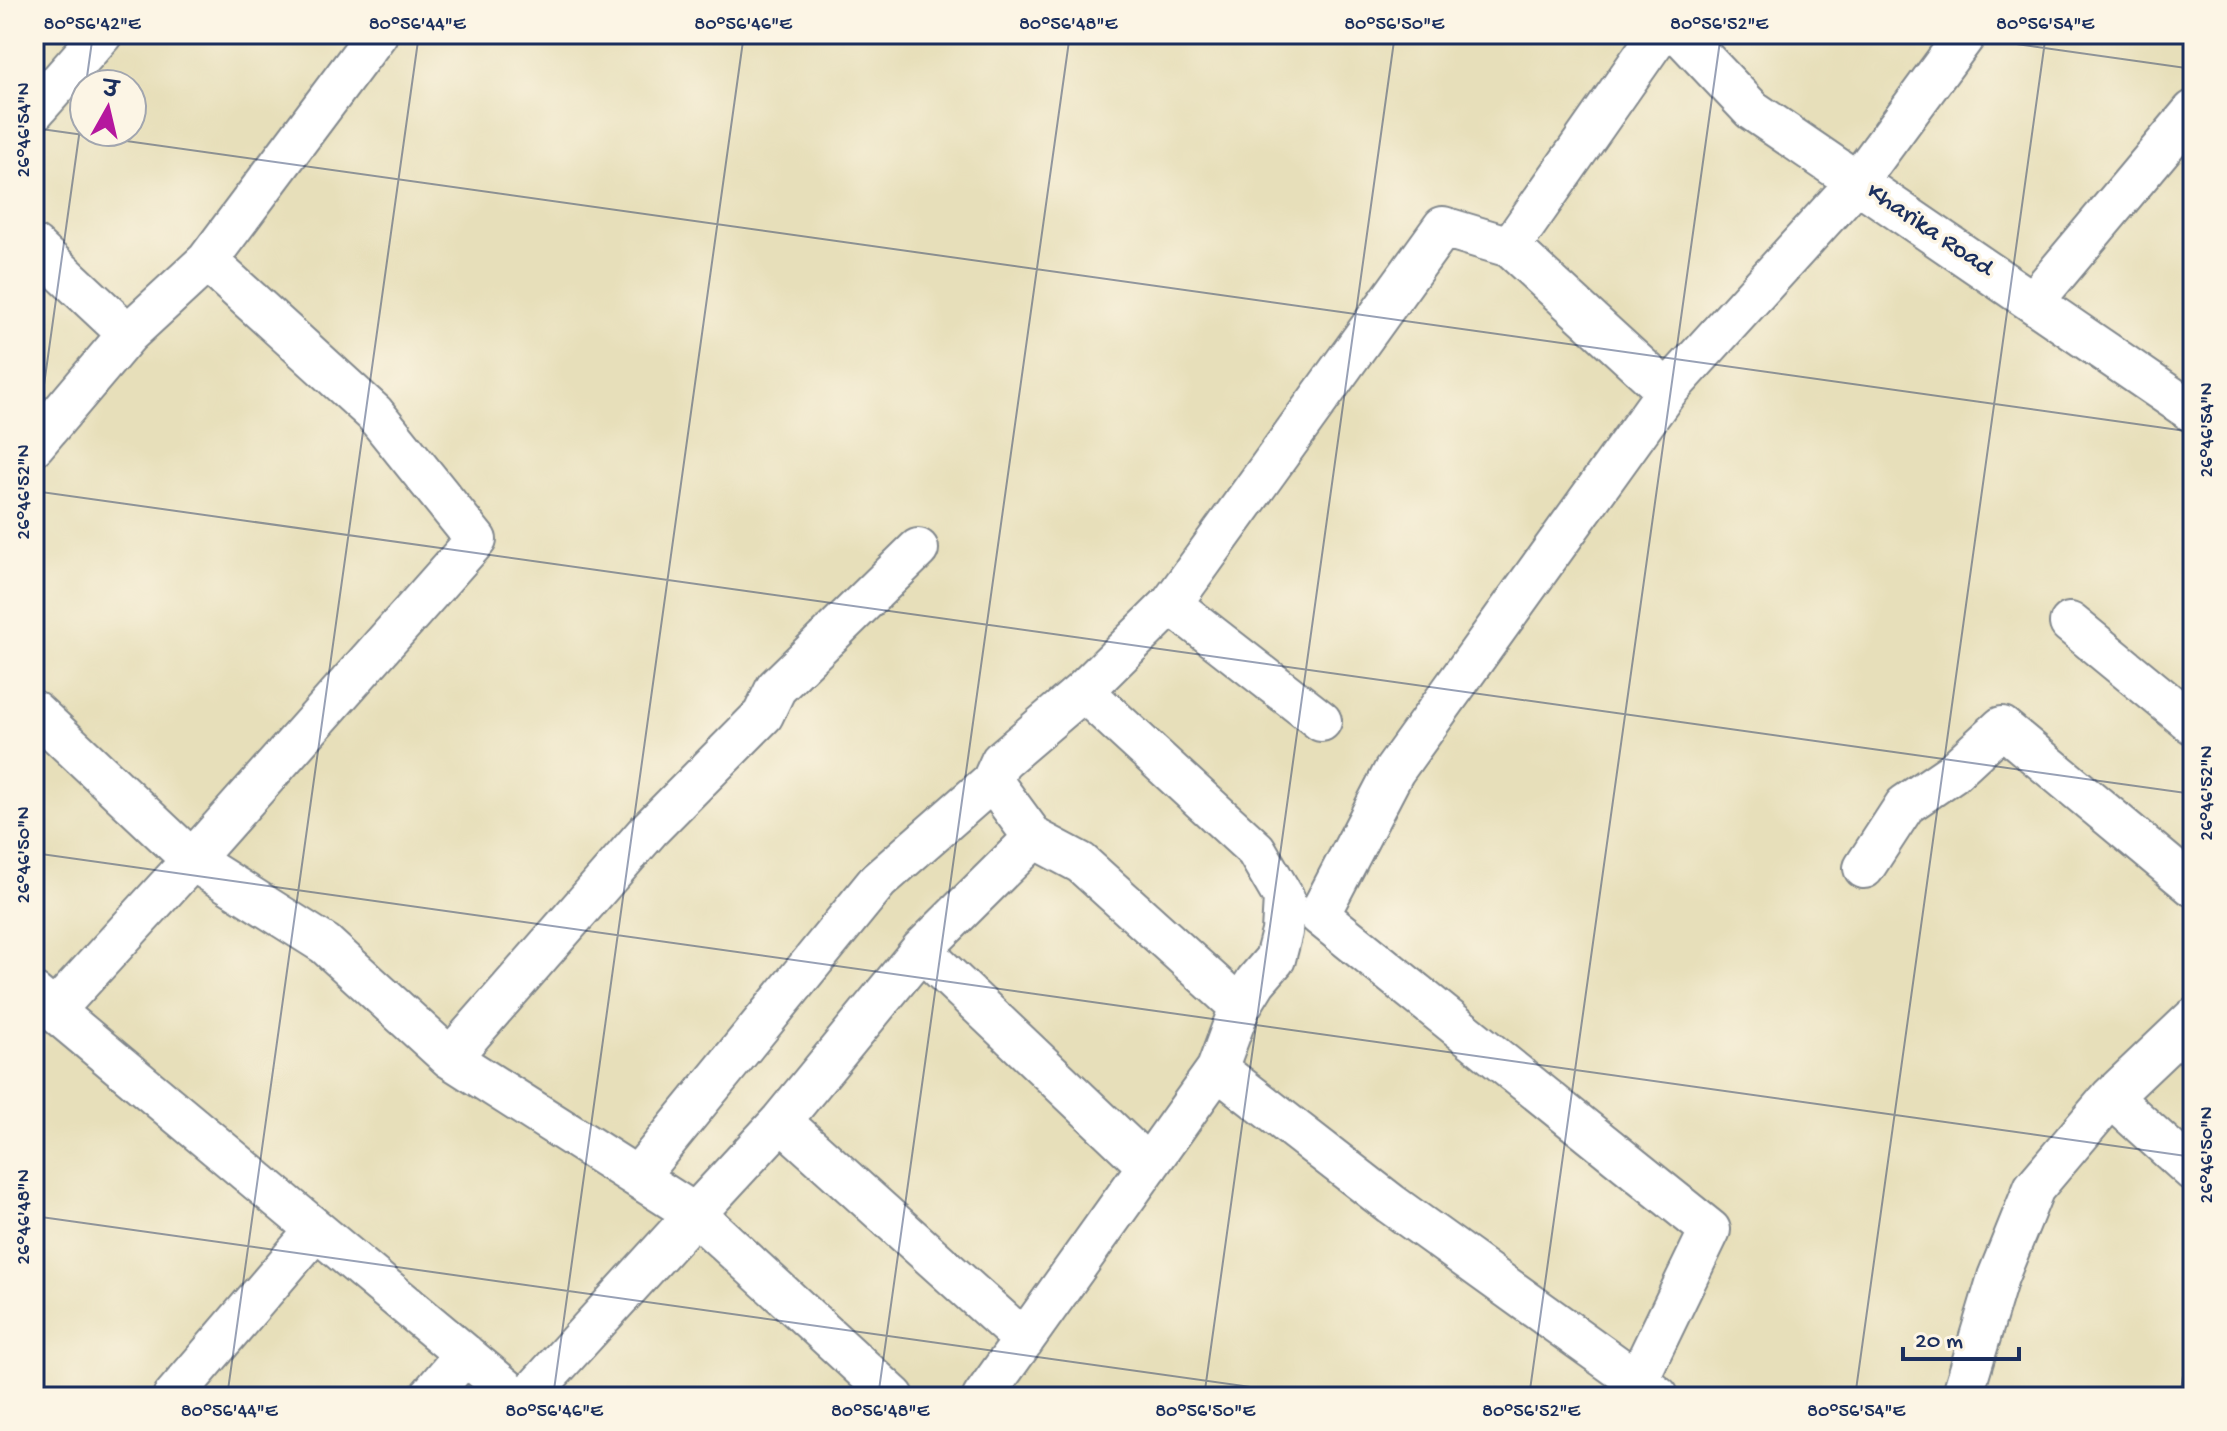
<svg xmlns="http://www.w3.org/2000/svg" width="2227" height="1431" font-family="'Gochi Hand','Playpen Sans Deva',sans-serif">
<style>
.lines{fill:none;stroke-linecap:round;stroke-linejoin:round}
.minor-casing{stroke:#81878c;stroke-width:44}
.minor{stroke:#fff;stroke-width:40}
.ticks{fill:none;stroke:#1b2f5e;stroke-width:2;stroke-opacity:0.45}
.labels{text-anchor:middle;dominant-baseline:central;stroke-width:7;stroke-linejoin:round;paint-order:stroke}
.street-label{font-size:26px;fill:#1b2f5e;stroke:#fcf5e5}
.neatline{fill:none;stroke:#1b2f5e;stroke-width:3}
.ticks-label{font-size:20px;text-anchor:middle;fill:#1b2f5e}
</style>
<rect width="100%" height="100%" fill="#fcf5e5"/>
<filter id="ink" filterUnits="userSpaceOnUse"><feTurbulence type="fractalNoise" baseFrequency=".0125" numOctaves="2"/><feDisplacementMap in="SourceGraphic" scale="16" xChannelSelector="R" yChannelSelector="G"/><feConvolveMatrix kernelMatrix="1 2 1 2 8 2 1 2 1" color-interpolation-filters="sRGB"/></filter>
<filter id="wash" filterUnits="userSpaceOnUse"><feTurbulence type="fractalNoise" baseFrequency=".006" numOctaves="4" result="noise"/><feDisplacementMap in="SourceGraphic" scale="32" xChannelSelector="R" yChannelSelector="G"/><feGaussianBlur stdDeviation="1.8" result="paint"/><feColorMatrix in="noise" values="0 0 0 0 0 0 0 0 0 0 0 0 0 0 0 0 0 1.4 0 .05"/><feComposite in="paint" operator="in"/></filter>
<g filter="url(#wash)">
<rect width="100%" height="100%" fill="#e7dfba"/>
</g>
<g filter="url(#ink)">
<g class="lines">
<g class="minor-casing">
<path id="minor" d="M1659,34L1510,247L1667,391
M1680,34L1752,110L2193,412
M34,111L102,34
M34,246L128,334
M2033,302L2193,111
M34,445L128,334L207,261L377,34
M1171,604L1443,227L1510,247
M2070,623L2193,724
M1083,691L1256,850L1284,898L1282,932L1275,959L1256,981L1240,1007L1217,1069
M34,711L192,860L325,944L450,1058L695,1214L781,1121L921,950L1034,838
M992,781L1034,838L1081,863L1240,1007
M1864,868L1905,805L1952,773L2002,727L2193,886
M921,950L1148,1166
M34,994L516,1397
M54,1011L192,860L476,540L374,413L207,261
M450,1058L649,830L763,715L776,688L918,549
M2111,1097L2193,1171
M781,1121L1024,1340
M637,1177L878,881L992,781L1001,761L1083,691L1171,604L1321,721
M1637,1381L1710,1230L1319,915L1394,771L1667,391L1857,182L1966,34
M173,1397L316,1230
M429,1397L465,1354
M528,1397L695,1214L894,1397
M983,1397L1217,1069L1391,1204L1658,1396
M1962,1397L1998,1277L2034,1188L2111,1097L2193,1019"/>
</g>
<use href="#minor" class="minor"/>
</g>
</g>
<path class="ticks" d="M1945,34L2193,69M86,84L93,34M34,128L2193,432M34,456L84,100M34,491L2193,794M34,853L2193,1157M34,1216L1322,1397M227,1397L419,34M553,1397L744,34M878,1397L1070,34M1204,1397L1395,34M1529,1397L1721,34M1855,1397L2046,34M2180,1397L2193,1305"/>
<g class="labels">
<g class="street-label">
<text transform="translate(1929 231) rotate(34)">Kharika Road</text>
</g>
</g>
<rect width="2227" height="1431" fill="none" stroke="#fcf5e5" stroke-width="88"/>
<g transform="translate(108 108) rotate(8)"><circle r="38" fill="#fcf5e5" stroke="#a2a6af" stroke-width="2"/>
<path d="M0-6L14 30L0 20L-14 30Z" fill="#b5179e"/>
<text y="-12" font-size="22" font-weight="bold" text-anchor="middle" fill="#1b2f5e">उ</text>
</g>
<path d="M1903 1347v12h116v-12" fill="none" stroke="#1b2f5e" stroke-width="4"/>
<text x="1915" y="1347" font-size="24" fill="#1b2f5e" stroke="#fcf5e5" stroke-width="6" paint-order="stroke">20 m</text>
<rect x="44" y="44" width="2139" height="1343" class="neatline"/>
<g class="ticks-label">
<text x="92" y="29">80°56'42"E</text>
<text x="417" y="29">80°56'44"E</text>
<text x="743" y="29">80°56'46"E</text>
<text x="1068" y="29">80°56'48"E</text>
<text x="1394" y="29">80°56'50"E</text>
<text x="1719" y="29">80°56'52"E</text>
<text x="2045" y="29">80°56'54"E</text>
<text transform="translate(22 130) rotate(-90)" y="7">26°46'54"N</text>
<text transform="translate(2205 430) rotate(-90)" y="7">26°46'54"N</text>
<text transform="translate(22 492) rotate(-90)" y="7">26°46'52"N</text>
<text transform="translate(2205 793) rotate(-90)" y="7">26°46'52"N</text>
<text transform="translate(22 855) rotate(-90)" y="7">26°46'50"N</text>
<text transform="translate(2205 1155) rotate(-90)" y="7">26°46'50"N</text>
<text transform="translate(22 1217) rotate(-90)" y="7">26°46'48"N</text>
<text x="229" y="1416">80°56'44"E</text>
<text x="554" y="1416">80°56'46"E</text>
<text x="880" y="1416">80°56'48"E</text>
<text x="1205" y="1416">80°56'50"E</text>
<text x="1531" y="1416">80°56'52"E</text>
<text x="1856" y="1416">80°56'54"E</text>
</g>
</svg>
